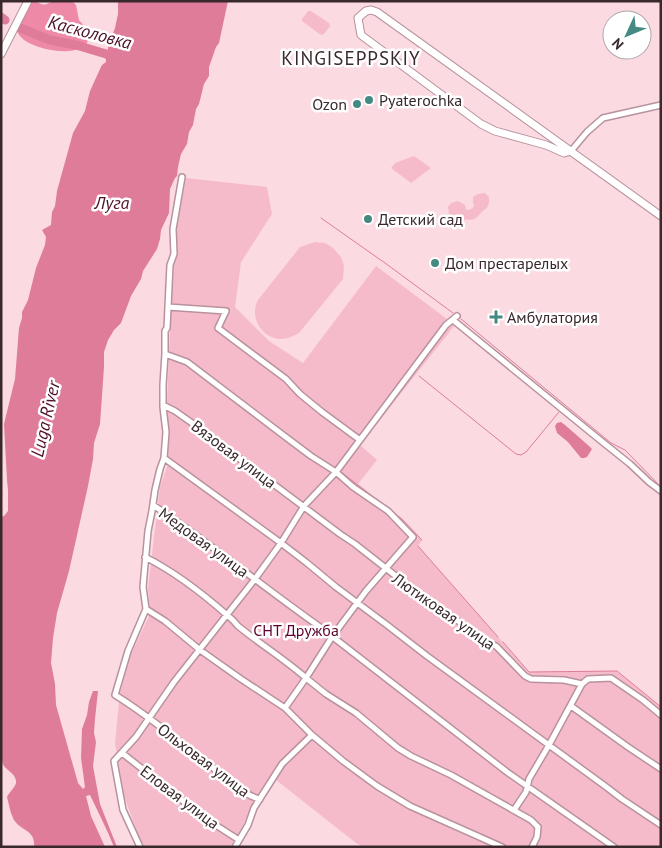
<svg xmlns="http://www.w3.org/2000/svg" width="662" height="848" font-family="'PT Sans',sans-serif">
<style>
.green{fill:#f6bbca}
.forest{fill:#ee8aa8}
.water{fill:#df7c9a}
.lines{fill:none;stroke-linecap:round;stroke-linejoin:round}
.stream{stroke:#df7c9a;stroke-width:1}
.river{stroke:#df7c9a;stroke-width:9}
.street-casing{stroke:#b8929c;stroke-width:8}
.secondary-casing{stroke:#b8929c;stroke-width:9}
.street{stroke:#fff;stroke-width:5}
.secondary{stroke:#fff;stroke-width:7}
.poi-dot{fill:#448a83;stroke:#fff;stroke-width:2}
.labels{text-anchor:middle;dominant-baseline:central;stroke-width:5;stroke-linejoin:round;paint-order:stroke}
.poi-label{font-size:16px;fill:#39292d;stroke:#fff;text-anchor:start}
.street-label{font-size:16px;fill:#39292d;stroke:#fff}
.park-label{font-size:16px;fill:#5f032d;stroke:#fff}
.water-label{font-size:18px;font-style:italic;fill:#4f1129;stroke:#fff}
.quarter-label{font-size:19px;letter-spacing:1px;fill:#39292d;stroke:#fff}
</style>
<rect width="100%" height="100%" fill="#fbdae2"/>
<path class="green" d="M308,11H311L329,23L330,26L324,34L321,35L302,21V19Z
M414,156L431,168L411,183L391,168L395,163Z
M186,178L267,187L272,214L241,262L235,307L269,341L303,363L376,266L455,325L360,445L377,460L358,484L402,519L422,540L418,546L529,672L617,671L661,707V847H363L356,843L271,776C265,785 259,793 254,803C246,818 241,834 229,847H145L138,835L124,796L115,743L120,693L130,656L150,614L148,588L160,487L168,464L167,401L171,309L177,227Z
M485,193L489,197V203L487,208C481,211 479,217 474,219C469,221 459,218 453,218L449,214L448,207L451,203L458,201L465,205L466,210C470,210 472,209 474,206L473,203V197L478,194Z
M315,242L325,243L333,248L341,257L344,266L343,279L299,333C293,336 288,339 280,339C261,338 249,316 258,300L300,247Z"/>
<path class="forest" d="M35,1C47,8 45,3 55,1C61,1 67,1 72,1L76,5L79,20L89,31C88,35 89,39 87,43C77,60 19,48 17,30L31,2Z"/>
<path class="water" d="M118,1H228L219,43L216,47L209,67V76L204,84L199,104L196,109L193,125L189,132L187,144L181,154L178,167L177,176L175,178L170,189L169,213L161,230L160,239L157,249L143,271L141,279L131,296L121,323L114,330L108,340L104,352V367L100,424L94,443L93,459L88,486L69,571L57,613L53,638L51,663L55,684L56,705L78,783L83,789L85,787L81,758L82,729L87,715L89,702L93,691H98L95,719L94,733L96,742L93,766L100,804L117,847H114C107,829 98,812 90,795L86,796L91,816L105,847H34C36,829 19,831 13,818C10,812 9,804 7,797C9,792 15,788 16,783C17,775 8,771 4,766C0,760 2,748 1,741V517L4,516L8,511V490L7,480L4,424L15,379L19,328L22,318V312L28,300L36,268L45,245L46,237L42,230L51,225L52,212L55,206L57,191L73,133L85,111L90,91L100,69L102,65L106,62V60L103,54L107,52L108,50V46L115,28L118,14Z
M561,422L565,425L589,446L592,449L587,457L584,458H581L568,442L557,433L555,426L557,423Z"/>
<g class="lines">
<path class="stream" d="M321,218L385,263L453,313
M461,319L611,443L625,450L661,487
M419,376L516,454L521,455L526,452L559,412
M341,472L402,519L422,540
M418,546L498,637
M503,642L529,672L617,671L661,707"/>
<path class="river" d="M1,17L5,20
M20,28L50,40L76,45L113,56"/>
<g class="street-casing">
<path id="street" d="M571,151L587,132L603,118L661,105
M168,307L170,265L174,254L173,229L182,177
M453,320L600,440L630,464L649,482L661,491
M165,354L163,385V407L166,432L164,458L281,543L307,563L336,587L387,625L427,656L605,786L622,799L661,825
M163,405L175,411L192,423L340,534L355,544L420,595L464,625L485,642L496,646L525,676L531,679L564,680L582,684
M164,458L160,469L155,490L152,511L148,531L143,587L146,609L128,651L115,695C153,718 186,748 221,774C232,782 247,797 260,799
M153,505C210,543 263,587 320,627L507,772L614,847
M145,557C175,572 202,593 227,615C231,618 235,622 238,626C260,644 284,659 306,678L332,637L366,591L413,537L388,511L353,487L336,472L311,456L283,435L187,362L165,354V331L167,328L168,307L226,311L218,328L286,379L300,394L322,412L360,440
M146,609L165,621L200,650L241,679L285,708L312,735L343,761L377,786L410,806L502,847
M571,706L628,747L661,769
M285,708L306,678L326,694L356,713L398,748L411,756L451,775L531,820L538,827L537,837L532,847
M122,753L192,808L211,822L239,840
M514,810L526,792L529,779L549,745L582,684L588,679L611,678L643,700L661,715
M140,847L123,810L114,761L136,737L174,682L255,579L281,543L304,506L336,472L446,325L457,316
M235,847L248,825L254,808L282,764L312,735"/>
</g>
<g class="secondary-casing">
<path id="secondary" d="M1,54L28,1
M571,151L564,153L546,145L495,131L481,124L361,35L358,18L366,11L371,10L377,12L661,216"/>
</g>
<use href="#street" class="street"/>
<use href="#secondary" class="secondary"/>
</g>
<g class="poi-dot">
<circle cx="369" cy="100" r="5"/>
<circle cx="357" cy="104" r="5"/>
<circle cx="368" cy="219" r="5"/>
<circle cx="435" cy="263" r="5"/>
<path d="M493.5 309.5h5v5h5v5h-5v5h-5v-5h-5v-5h5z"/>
</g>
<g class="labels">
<g class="poi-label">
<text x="379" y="100">Pyaterochka</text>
<text x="347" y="104" text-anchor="end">Ozon</text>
<text x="378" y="219">Детский сад</text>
<text x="445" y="263">Дом престарелых</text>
<text x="507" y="317">Амбулатория</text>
</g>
<g class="street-label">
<text transform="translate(234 454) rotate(37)">Вязовая улица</text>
<text transform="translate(204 542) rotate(36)">Медовая улица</text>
<text transform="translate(444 611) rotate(35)">Лютиковая улица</text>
<text transform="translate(204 760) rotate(37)">Ольховая улица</text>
<text transform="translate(180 797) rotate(37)">Еловая улица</text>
</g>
<g class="park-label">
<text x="296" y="630">СНТ Дружба</text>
</g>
<g class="water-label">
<text transform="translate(90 32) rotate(15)">Касколовка</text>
<text x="112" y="202">Луга</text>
<text transform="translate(45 419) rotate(-77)">Luga River</text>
</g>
<g class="quarter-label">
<text x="351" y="58">KINGISEPPSKIY</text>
</g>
</g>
<rect width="662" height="848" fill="none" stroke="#39292d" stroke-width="5"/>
<g transform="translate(627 35) rotate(226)"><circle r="24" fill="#ffffff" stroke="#b0a9ab"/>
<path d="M0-4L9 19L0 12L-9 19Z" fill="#448a83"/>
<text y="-8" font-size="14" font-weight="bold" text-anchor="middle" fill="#39292d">N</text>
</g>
</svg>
